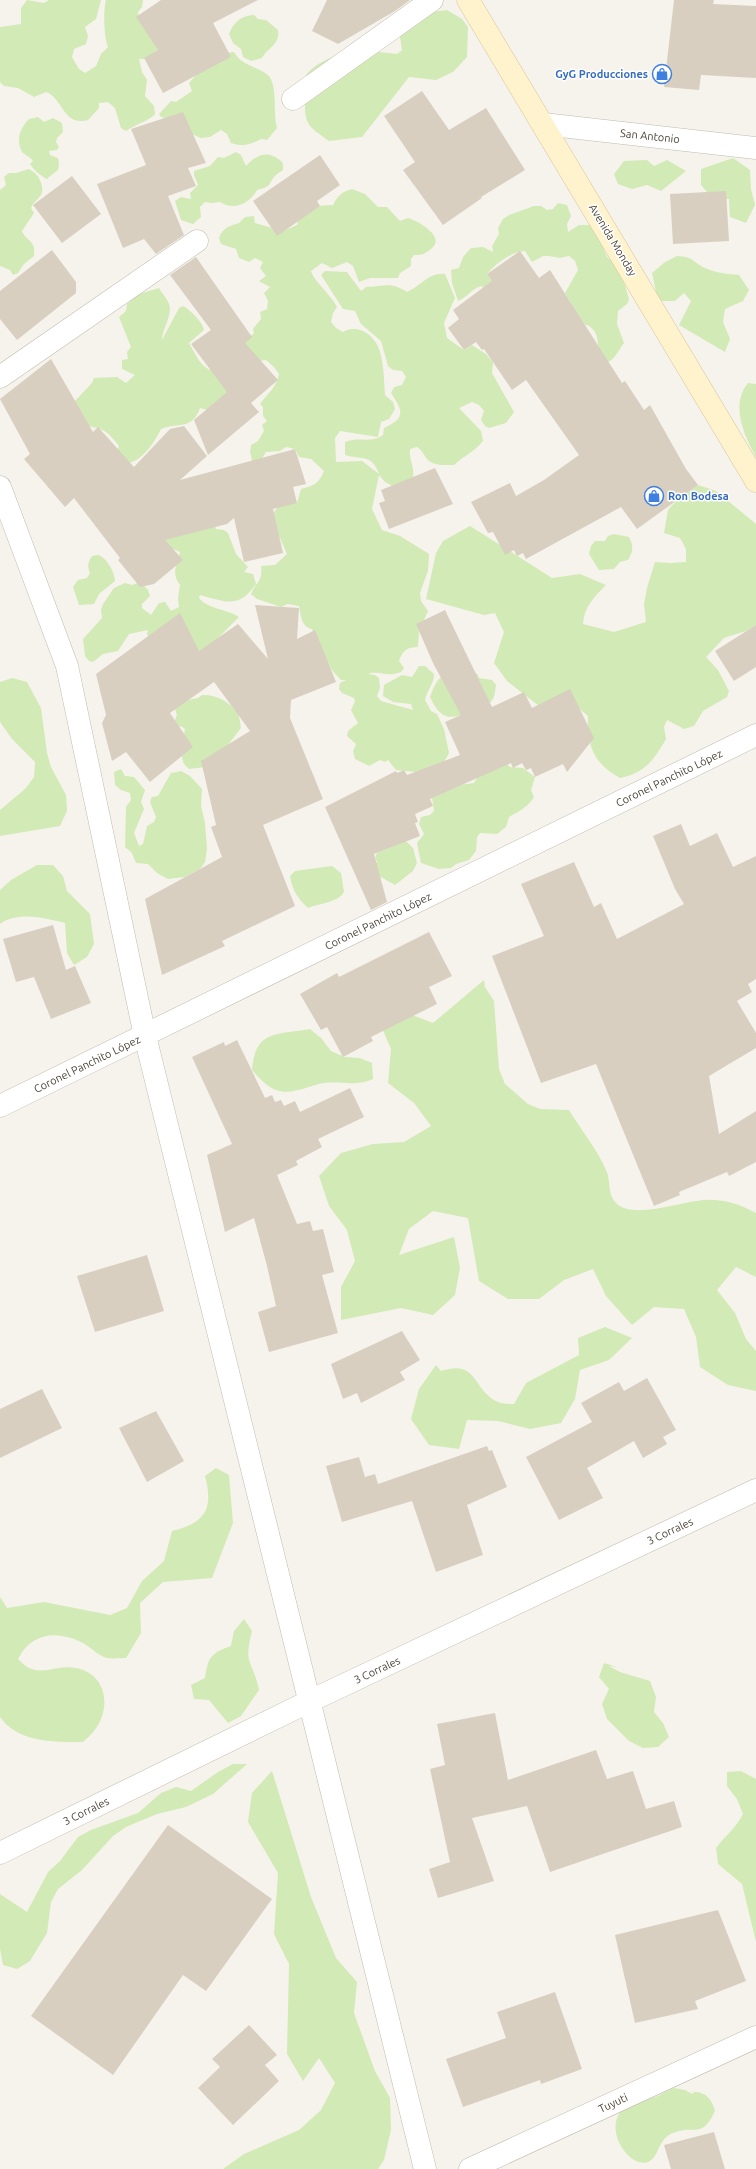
<svg xmlns="http://www.w3.org/2000/svg" width="756" height="2169" font-family="Ubuntu,sans-serif">
<style>
.green{fill:#d2eab5}
.building{fill:#d8cfc1}
.lines{fill:none;stroke-linecap:round;stroke-linejoin:round}
.street-casing{stroke:#c2bbae;stroke-width:23}
.secondary-casing{stroke:#d6c79b;stroke-width:23}
.street{stroke:#fff;stroke-width:22}
.secondary{stroke:#fff3cd;stroke-width:22}
.labels{text-anchor:middle;dominant-baseline:central;stroke-width:3;stroke-linejoin:round;paint-order:stroke}
.shop-label{font-size:11px;font-weight:bold;fill:#366cbe;stroke:#fff;text-anchor:end}
.street-label{font-size:11px;fill:#4b4439;stroke:#fff}
</style>
<rect width="100%" height="100%" fill="#f6f3ec"/>
<path class="green" d="M27,0L44,3L49,0H101L96,19L85,27L88,36L86,44L74,49L72,57L79,69L85,73L96,66L101,54L108,47C104,38 103,10 106,0H143L142,7L138,12L139,17L158,50L147,59H139L142,72L147,80L145,96L154,106L155,114C151,120 134,125 126,131L121,128L115,108L108,102L99,103V108L88,120C63,127 64,99 46,92L34,97L18,88L4,86L0,82V27L21,24V8Z
M447,10L462,19L468,27L467,57L453,72L436,80L409,77L362,137L329,141C306,125 303,122 306,94C306,89 304,83 305,78C308,66 337,54 348,52C364,50 382,52 397,54L402,50L399,31L431,12Z
M254,15L258,19L266,20L278,30C280,45 268,47 262,58L251,61L243,57L241,49L233,43L229,34C234,22 240,16 254,15Z
M234,52C236,55 239,59 242,61C250,67 266,70 271,79C277,93 273,113 277,128L267,140L261,139C250,145 243,147 231,143L227,134L221,130L210,137L201,138L171,125L165,118L161,117L159,114L171,101L176,102L192,91L189,83L215,54Z
M38,117L44,122L53,118L62,123L63,132L57,138L56,142L59,147L57,150L49,151L50,155L58,158C61,173 56,170 47,179C42,177 33,169 30,164L33,161C30,156 23,155 21,150C16,138 21,127 29,119Z
M236,152L241,155L246,166C258,153 270,150 283,163V170C281,172 276,174 275,176C267,185 273,186 257,190C250,204 233,211 220,202L211,203L205,202L200,207L201,217L193,224L181,220L175,201L181,197L191,199L190,193L198,185L194,175V171L210,166L218,157L224,158Z
M733,158L750,170L751,189L755,205L746,223L730,217L729,199L712,198L701,185V169Z
M647,160L654,166L667,160L686,171L661,191L647,185L632,189L618,184L614,174L624,161Z
M29,169C37,174 38,175 41,183C46,198 36,196 31,208L34,213L22,231C27,243 36,239 34,256L24,264L18,273L13,275L10,270L0,266V190L6,185L4,177L9,173H16Z
M352,189L365,194L378,207H387L400,221L408,218C418,221 447,237 431,249C425,254 422,255 414,255L411,259V266L400,273L398,278H370L359,282L353,266L347,262L332,268L322,263L311,271C313,280 332,296 337,307L333,313L331,322L336,328L343,332C358,323 376,336 380,352C384,365 384,382 385,395L393,402L395,409L389,419L381,422L378,437L340,431L335,438L336,462L362,461L379,474C372,453 360,460 345,455V442C359,436 371,444 383,435L384,428C406,418 403,411 391,393L394,387L402,385L406,377L402,371L393,370L388,366L381,341L361,324L355,311L343,309L321,275L325,271L347,272L361,291L366,287C385,287 389,281 407,292C421,286 429,272 445,274L455,298L444,323L447,338L464,350L472,345L486,354L493,362L492,373L514,412L506,423L489,428L485,426L481,420L484,411L479,405L472,402L459,408L481,431L483,441C474,452 465,455 454,465C446,465 434,466 428,460C424,456 423,451 417,447L410,449C408,465 425,480 398,489L385,482L379,475L372,509L382,530L400,536L429,554L428,571L420,593L421,601L428,611L419,631L418,647C407,647 403,650 399,661L404,668L401,672C386,678 380,670 368,674L375,675L379,678L380,688L377,696L381,701L413,710L411,704L393,702L383,696L384,685L402,675L412,677L419,666H425L434,674C434,684 427,690 425,700L431,711L437,714L444,729L449,753L444,762L416,772L396,770L388,760L385,762L380,760L369,766L355,759L353,751L356,744L347,736L348,731L358,723L351,710L355,701L354,698L342,693L339,689L340,683L346,680H341L331,669L312,629C301,627 301,615 299,606L288,604L281,607L257,599L251,594C256,582 263,582 261,566L275,565L287,554L280,538L270,526L274,512L281,503H297L301,489C314,486 319,483 324,471L311,459L299,457L295,449L286,447L280,451L266,452L261,460L253,464L250,452L251,445L258,441L264,431L262,425L267,421L263,416V407L260,404C267,394 277,387 279,374L274,367L266,360L258,361L240,346L254,333L253,329L261,319L260,312L267,309L268,301L264,293L270,287L259,281L266,276L260,268L263,262L255,258L249,262L239,258L236,249L221,244L219,238C223,227 230,226 239,223L245,217L254,216L255,223L283,231L297,225L299,217L316,206L333,205C338,195 342,192 352,189Z
M558,203L567,205L571,216L567,224L568,232L579,225H596C599,232 604,255 609,259C611,260 616,261 618,261L629,299L627,304L618,311L617,324L624,343C617,352 615,361 603,364C594,349 604,330 584,324L565,293L578,270L575,261L569,256L560,258L549,256H543L532,262L525,251C511,252 496,263 487,274L493,282L485,292L482,286C472,288 468,297 458,301L452,283L451,270L459,268L463,257L471,248L483,247L493,252L492,246L499,234L498,228L503,219L509,215L534,206H541L547,210L553,209Z
M677,256C695,257 692,262 705,268C716,273 728,274 739,275L749,290L743,301L725,309L723,322L730,339L725,352L679,325L691,301L684,293L675,301H658L652,273L665,262Z
M159,288C162,294 167,298 169,304C173,315 162,329 162,340L179,308L183,306C190,310 203,322 204,330L189,343C194,352 201,367 210,370L216,367L242,383L211,411L200,408C192,430 180,422 161,429C154,443 143,460 128,463L116,452L119,446C108,432 105,429 88,426L74,402L92,383L94,378L117,377L126,383L135,375L122,369V360L128,359L127,352L131,347L119,317L126,311L127,304L139,294Z
M748,383L756,384V457C744,435 730,405 748,383Z
M698,485L716,491L756,524V625L746,631L724,638L706,657L718,670L729,691L727,697L703,711L694,726L684,729L667,720L664,727L666,739C653,761 646,772 620,778C593,763 587,746 588,716L564,696L539,706L507,681L494,663L504,632L495,613L484,615L426,599L436,553L443,541L470,526L552,578L580,574L606,585C594,597 584,607 583,624L614,632L646,622L644,604L647,588L655,562L670,563L686,562V549L680,538L664,533L668,510L676,501Z
M213,520L216,529L224,530L228,533L236,554L248,567L244,572L253,574L256,584C239,609 226,602 200,595L199,598C208,609 227,609 239,617L204,652L153,645L147,634L148,630L129,634L118,651L103,654L93,662L89,661L85,656L83,639L102,618L101,610L103,604L114,588L125,583L132,585L140,582L148,590L150,596L142,604V608L151,615L159,603L165,602L171,611L179,607L178,598L180,585C171,574 177,564 180,552L168,547L161,535Z
M614,534L629,537C634,546 633,552 628,560L620,562L614,569L599,570L589,554L591,546L595,541H605L608,536Z
M98,555C106,557 115,572 115,581L99,594L94,604L79,605L73,587L78,580L87,578L90,573C87,566 88,562 92,556Z
M469,667L478,675L479,678L492,680L496,685C495,691 495,698 490,703C484,709 454,720 446,716C438,713 434,705 430,697C439,673 444,673 469,667Z
M12,678L27,682L41,708L47,753L51,767L66,795L67,811L60,826L0,836V810L25,789L34,777L35,762L12,739L0,722V682Z
M202,695C214,694 230,701 237,713C240,717 240,723 241,728L228,745L205,767L189,769C187,767 183,764 183,761C180,755 184,736 185,729L181,726L175,730V720L177,715L175,709L182,701L198,698Z
M506,763L510,767L523,768L535,777L531,790L534,797C527,808 519,811 509,817L506,827L497,834L480,833L477,837L476,851L469,860L456,864L451,868L439,869L421,863L417,843L424,834L419,824L421,817L430,815L434,811L432,797L460,785L474,783L478,776Z
M121,769L125,776L134,777L145,790L141,802L144,809L134,833L139,846L143,844L147,826L154,822L156,817L150,802L152,797L158,796L171,773L181,771L190,776L202,789L201,806L205,823L207,849L205,862L200,869L185,877L168,879L157,873L148,864L136,863L132,853L125,847L126,807L131,800L130,793L121,790L115,785L114,772Z
M406,841L413,848L417,863L413,871L395,885L379,876L373,866L377,862L375,858L377,853Z
M37,865H53L63,876L67,891L90,914L94,944L87,957L74,965L67,953L65,923C45,918 17,911 0,924V890L11,880Z
M332,866L341,873L344,892C337,903 320,903 308,908C298,899 292,890 290,876L295,871Z
M484,980L485,987L494,1001L499,1069L505,1084L528,1104L540,1109L569,1110C581,1130 597,1149 606,1170C611,1180 607,1192 615,1202C630,1221 683,1201 704,1200C725,1199 738,1204 756,1213V1277L736,1267L717,1290L735,1313L746,1339L756,1351V1391L728,1385L700,1367L696,1337L684,1309L654,1307L632,1325L606,1296L593,1269L564,1280L539,1299H508L479,1281L468,1218L433,1211L409,1229L399,1255L454,1237L460,1268L455,1295L433,1315L401,1308L341,1320V1287L355,1261L347,1230L329,1206L319,1176L341,1153L373,1144L404,1142L431,1126L414,1103L388,1083L391,1049L379,1021L407,1013L433,1023Z
M310,1029L321,1038L331,1051L345,1057L360,1058L372,1063L373,1079C353,1087 344,1081 324,1083C310,1085 291,1096 276,1090C266,1086 259,1078 252,1070C255,1030 276,1035 310,1029Z
M605,1327L632,1338L609,1360L580,1370L575,1399L561,1423L530,1429L498,1421L467,1420L459,1449L429,1445L411,1419L419,1389L436,1365L441,1371C479,1359 472,1391 498,1402C503,1404 509,1404 514,1404L526,1383L579,1355L578,1338Z
M216,1468L229,1475L233,1523L212,1578L163,1582L140,1603L141,1633L126,1658C120,1658 113,1659 107,1658C97,1655 91,1647 81,1642C56,1630 31,1633 18,1659C38,1681 52,1664 76,1668C107,1674 112,1708 94,1731C91,1735 87,1738 83,1742C55,1742 18,1743 0,1717V1597L7,1608L44,1602L110,1615L127,1608L142,1581L164,1561L172,1531C205,1523 214,1509 205,1476Z
M244,1619L252,1631C250,1640 246,1653 250,1663C254,1673 257,1680 259,1690L241,1716L228,1723L209,1700L194,1699L191,1685L205,1678C208,1657 211,1653 231,1646L234,1631Z
M604,1663L617,1667L609,1666L620,1672L650,1681L656,1697L654,1712L663,1723L669,1737L658,1747L643,1748L629,1741L607,1719L602,1704L609,1689L599,1677Z
M233,1764H247L213,1794L186,1807L157,1814L126,1827L113,1836L82,1870L58,1889L51,1902L47,1933L30,1961L17,1969L3,1965L0,1949V1894L27,1912L48,1872L60,1861L78,1837L91,1830L138,1813L161,1793L176,1787L191,1791L218,1772Z
M272,1771L311,1897L336,1958L357,1982L354,2013L375,2071L390,2098L391,2130L384,2160L378,2169H223L244,2154L299,2130L321,2110L335,2083L319,2058L303,2081L287,2054L289,1964L274,1934L278,1873L248,1822L252,1793Z
M741,1771L756,1779V1942L742,1884L718,1864L716,1848C725,1836 736,1828 743,1814L737,1799L727,1786V1772Z
M674,2088L685,2090L692,2094L694,2092C707,2092 712,2100 715,2111C701,2140 696,2124 673,2133C657,2139 660,2157 648,2162C630,2169 601,2129 624,2108C632,2101 642,2101 652,2098C660,2096 667,2090 674,2088Z"/>
<path class="building" d="M161,0H258L213,23L231,57L163,93L144,58L158,50L136,17Z
M327,0H410L395,11L338,44L312,31Z
M674,0H714L713,4L756,6V78L701,75L699,90L664,87Z
M422,91L449,130L486,108L525,170L481,197L482,198L443,225L403,170L415,162L384,116Z
M183,112L206,163L188,168L196,186L168,196L184,235L156,254L144,239L123,248L97,184L146,165L131,129Z
M320,155L340,185L317,201L320,206L277,236L253,201Z
M72,176L101,214L62,243L33,205Z
M726,191L729,241L673,244L670,194Z
M52,250L76,282V293L17,340L0,319V291Z
M520,251L539,278L550,270L622,383L625,381L644,410L650,405L686,469L698,485L637,529L621,507L526,559L523,553L517,556L514,550L505,555L493,532L488,533L471,502L510,483L516,496L544,480L579,455L526,380L512,390L484,349L482,350L476,342L464,350L448,328L459,319L453,310L492,281L487,274Z
M196,257L252,337L245,343L278,380L251,403L259,412L208,455L194,420L227,392L191,344L211,330L170,275Z
M51,359L93,432L98,427L134,467L170,429L184,426L207,456L180,480L295,449L306,484L293,487L297,503L273,509L283,553L244,562L234,518L227,524L165,540L183,560L154,584L140,587L118,560L120,558L74,498L65,507L24,459L30,454L0,399Z
M435,468L453,504L389,529L379,503L385,501L381,490Z
M255,605L299,608L297,639L315,630L336,682L291,700L290,718L323,799L263,825L295,906L222,941L225,946L162,975L145,899L222,857L211,827L216,825L201,761L250,731L214,682L170,713L193,747L150,782L126,752L112,761L102,723L106,715L96,674L180,613L199,651L238,624L268,659Z
M445,610L492,707L524,692L532,708L570,689L594,738L567,772L563,764L535,777L531,768L526,770L522,763L513,768L511,763L430,799L433,806L415,814L418,822L415,823L420,836L374,854L387,902L371,910L325,807L396,771L397,773L404,770L407,775L460,755L445,722L461,715L433,663L416,624Z
M756,625V667L734,681L715,651Z
M681,824L690,846L717,833L733,867L756,856V979L748,984L752,992L737,1001L756,1033V1048L709,1076L719,1134L756,1111V1162L729,1176L727,1172L679,1192L680,1195L654,1206L596,1064L541,1083L492,956L544,936L521,884L574,862L594,907L601,903L617,939L684,904L675,889L653,836Z
M53,925L66,970L75,966L91,1003L51,1019L34,977L16,982L3,939Z
M429,932L452,976L429,987L437,1004L371,1037L373,1041L343,1057L327,1027L321,1030L300,994L337,973L339,977Z
M237,1040L265,1098L272,1095L275,1102L281,1100L284,1106L295,1101L300,1112L350,1088L364,1117L318,1139L322,1147L296,1161L298,1165L277,1175L297,1224L310,1221L313,1231L323,1229L334,1272L322,1275L338,1333L269,1352L258,1312L276,1306L267,1266L254,1218L225,1232L207,1155L232,1144L192,1057L224,1042L225,1046Z
M147,1255L164,1311L95,1332L77,1276Z
M402,1331L420,1360L400,1372L405,1380L361,1403L357,1393L343,1399L331,1364Z
M647,1378L676,1430L663,1437L667,1444L643,1458L634,1441L587,1468L603,1498L559,1520L526,1457L592,1422L581,1403L619,1382L624,1391Z
M42,1389L62,1428L0,1458V1409Z
M156,1411L184,1461L147,1482L119,1428Z
M487,1446L489,1451L492,1450L507,1487L467,1505L483,1555L436,1572L412,1501L342,1522L326,1466L359,1457L365,1477L375,1474L378,1484Z
M495,1713L508,1780L596,1750L607,1779L633,1771L646,1809L674,1801L682,1827L550,1872L527,1806L472,1818L494,1881L438,1898L429,1869L450,1862L430,1769L445,1765L437,1724Z
M168,1825L272,1899L206,1991L183,1975L113,2075L31,2016Z
M718,1910L746,1981L695,2001L698,2009L635,2023L615,1935Z
M555,1992L582,2069L541,2084L540,2080L463,2107L446,2059L506,2038L497,2012Z
M249,2025L277,2055L265,2065L279,2081L233,2125L198,2088L220,2067L212,2059Z
M714,2132L725,2169H671L664,2145Z"/>
<g class="lines">
<g class="street-casing">
<path id="street" d="M293,99L432,0
M543,124L756,148
M0,377L197,241
M0,487L67,666L145,1036L425,2169
M0,1106L756,735
M0,1853L310,1701L756,1490
M470,2169L756,2037"/>
</g>
<g class="secondary-casing">
<path id="secondary" d="M468,0L756,481"/>
</g>
<use href="#street" class="street"/>
<use href="#secondary" class="secondary"/>
</g>
<defs>
<g id="shop-ring" transform="scale(1)"><circle r="9.5" fill="#fff" stroke="#3f7fe0" stroke-width="1.5"/><path d="M-5-2.5h2.3a2.7 3.5 0 0 1 5.4 0H5L5.5 6h-11ZM-1.5-2.5h3a1.5 2.3 0 0 0-3 0Z" fill="#3f7fe0"/></g>
</defs>
<g fill-rule="evenodd">
<use href="#shop-ring" x="662" y="74"/>
<use href="#shop-ring" x="654" y="496"/>
</g>
<g class="labels">
<g class="shop-label">
<text x="648" y="74">GyG Producciones</text>
<text x="668" y="496" text-anchor="start">Ron Bodesa</text>
</g>
<g class="street-label">
<text transform="translate(650 136) rotate(6)">San Antonio</text>
<text transform="translate(613 240) rotate(59)">Avenida Monday</text>
<text transform="translate(669 778) rotate(-26)">Coronel Panchito López</text>
<text transform="translate(378 921) rotate(-26)">Coronel Panchito López</text>
<text transform="translate(87 1064) rotate(-26)">Coronel Panchito López</text>
<text transform="translate(670 1531) rotate(-25)">3 Corrales</text>
<text transform="translate(377 1670) rotate(-25)">3 Corrales</text>
<text transform="translate(86 1811) rotate(-26)">3 Corrales</text>
<text transform="translate(613 2103) rotate(-25)">Tuyuti</text>
</g>
</g>
</svg>
